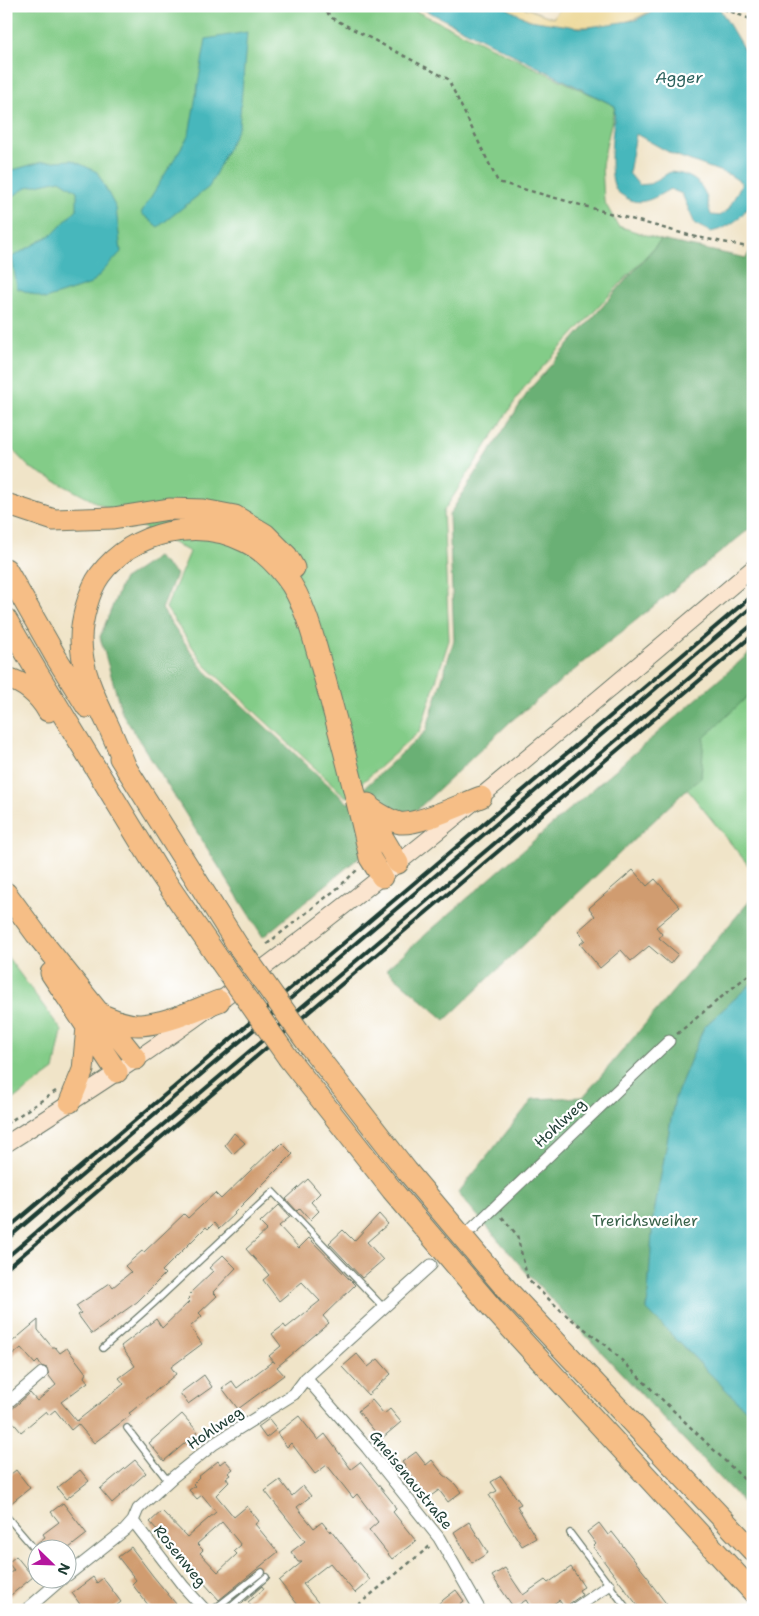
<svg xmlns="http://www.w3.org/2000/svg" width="759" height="1616" font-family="'Shantell Sans',sans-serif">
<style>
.green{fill:#83cc88;stroke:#51845e}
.forest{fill:#6ab074;stroke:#447654}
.sand{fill:#eeda9e;stroke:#868c69}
.water{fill:#47b7bc;stroke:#337a78;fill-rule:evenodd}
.building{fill:#d09c70;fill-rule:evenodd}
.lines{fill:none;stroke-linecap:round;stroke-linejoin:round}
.lane-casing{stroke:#687768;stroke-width:8}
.street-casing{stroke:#687768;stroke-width:13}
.secondary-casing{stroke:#687768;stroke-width:18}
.highway-casing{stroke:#687768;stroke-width:23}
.path{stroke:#687768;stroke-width:2.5;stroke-dasharray:4 4;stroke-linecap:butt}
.lane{stroke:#fff;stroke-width:5.5}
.street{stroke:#fff;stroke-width:11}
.secondary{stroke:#fbe5cf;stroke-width:16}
.highway{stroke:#f6be86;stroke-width:21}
.rail{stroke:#1f3d34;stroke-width:4}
.highway-bridge-casing{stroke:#687768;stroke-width:23;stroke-linecap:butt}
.highway-bridge{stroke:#f6be86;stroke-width:21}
.labels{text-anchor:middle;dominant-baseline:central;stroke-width:4.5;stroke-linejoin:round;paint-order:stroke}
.street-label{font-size:15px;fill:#1f3d34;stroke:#fff}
.park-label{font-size:15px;fill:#386149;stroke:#fff}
.water-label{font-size:16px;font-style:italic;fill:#2b625d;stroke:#fff}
</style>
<rect width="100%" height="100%" fill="#fff"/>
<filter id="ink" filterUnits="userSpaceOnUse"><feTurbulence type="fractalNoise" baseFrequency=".02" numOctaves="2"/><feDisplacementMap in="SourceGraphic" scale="10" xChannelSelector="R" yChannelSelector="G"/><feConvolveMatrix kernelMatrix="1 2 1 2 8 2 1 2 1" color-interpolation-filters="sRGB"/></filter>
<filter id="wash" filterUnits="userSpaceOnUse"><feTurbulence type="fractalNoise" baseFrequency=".0096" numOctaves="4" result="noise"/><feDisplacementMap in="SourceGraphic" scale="20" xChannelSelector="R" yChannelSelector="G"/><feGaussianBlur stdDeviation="1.12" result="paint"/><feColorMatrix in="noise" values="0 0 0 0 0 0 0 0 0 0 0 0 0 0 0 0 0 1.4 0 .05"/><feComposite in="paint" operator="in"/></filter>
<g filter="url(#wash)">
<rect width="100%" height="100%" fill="#f0e4c8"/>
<path class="green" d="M6,6H405L615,106L602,165L604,201L618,226L661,240L525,386L443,512L449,640L420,731L346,797L205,665L166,608L190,552L29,467L6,443Z
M753,674V871L687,789L690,787L664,752Z
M6,955L62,1031L54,1070L6,1105Z"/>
<path class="forest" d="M661,240L746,258L753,246V526L511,721L421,806L263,937L122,713L100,637L123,580L157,557L176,574L162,609L202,668L348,803L426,731L454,640L449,515L530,389Z
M753,650V691L704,738L701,778L687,789L445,1020L386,969Z
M753,897V982L704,1027L675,1098L653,1219L647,1310L753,1417V1513L526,1272L458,1193L533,1099L583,1097Z"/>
<path class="sand" d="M503,6H520L553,18L562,6H656C628,32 565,30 531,20C521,17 512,11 503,6Z"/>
<path class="water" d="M417,6H503L529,20L582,28L636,20L651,12L656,6H718L749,58L753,62V200C741,218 732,227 711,232L695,224L682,194L670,189C656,197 640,208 625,197C622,195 618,193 616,190C606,171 614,127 615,106ZM636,134L672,154L730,175L742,183L728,210L720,216L711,215C708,208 708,198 704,191C698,178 683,173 670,172L650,184L639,185L629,173Z
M247,32L239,126L209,187L158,227L141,213L189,135L206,39Z
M72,160L97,172L116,208L121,252L91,284L45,299L17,288L12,257L54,233L77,209V191L60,180L27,187L6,201V172L41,162Z
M753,982V1417L647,1310L653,1219L675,1098L704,1027Z"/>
<g id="blocks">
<path class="building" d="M633,870L647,886L655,879L680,907L656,927L662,934L659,938L678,954L670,964L649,946L631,961L621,950L600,968L580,944L585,940L578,931L595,916L589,908Z
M234,1133L245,1143L233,1154L225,1145Z
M282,1143L293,1154L234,1213L235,1214L219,1229L214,1223L208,1229L206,1227L162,1271L165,1274L137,1302L92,1334L78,1315L81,1313L76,1306L110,1283L113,1287L131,1272L125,1266L142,1251L144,1252L184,1214L188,1218L215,1193L221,1199L274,1148L275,1150Z
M308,1179L320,1193L311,1202L319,1211L310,1220L300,1208L297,1211L286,1199Z
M279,1205L290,1217L279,1226L299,1248L309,1238L355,1285L323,1316L329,1323L277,1367L284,1375L238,1409L222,1388L232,1381L237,1388L273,1361L275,1363L269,1356L281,1346L272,1334L284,1325L286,1328L320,1301L302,1282L279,1301L263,1280L269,1275L246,1249L267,1230L260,1223Z
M379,1214L388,1224L367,1242L383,1260L362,1278L329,1243L343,1230L354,1241Z
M223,1255L236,1268L213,1292L217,1296L199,1313L202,1316L190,1327L202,1344L171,1367L176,1374L132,1411L129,1413L131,1415L94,1443L78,1424L71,1430L55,1410L49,1415L46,1411L21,1432L12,1421H6V1411L11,1410L30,1393L37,1401L56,1385L49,1376L47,1368L41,1366L38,1361L35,1364L21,1348L6,1361V1347L38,1320V1330L52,1347H55L60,1353L67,1348L86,1373L84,1377L88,1382L61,1402L77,1421L124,1384L119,1378L135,1366L121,1346L156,1319L162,1328L189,1302L187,1300L192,1295L190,1293L213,1271L209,1268Z
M357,1354L368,1367L378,1359L391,1374L368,1395L342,1367Z
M204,1375L212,1387L188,1404L180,1393Z
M372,1400L384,1414L390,1409L401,1422L381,1439L358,1411Z
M182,1414L198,1432L164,1461L149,1443Z
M299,1416L318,1440L325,1434L351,1469L360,1462L393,1503L396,1509L393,1512L416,1541L392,1559L369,1530L378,1522L357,1494L353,1498L327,1465L315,1474L291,1443L287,1447L277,1433Z
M269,1419L277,1429L266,1438L258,1427Z
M416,1452L426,1465L432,1460L443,1474L455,1484L461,1492L448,1502L439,1490L428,1498L402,1462Z
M135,1460L146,1473L112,1503L100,1489Z
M225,1460L233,1469L228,1473L230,1475L226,1478L229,1482L216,1495L234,1517L247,1506L259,1521L255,1524L278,1552L219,1600L150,1522L162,1511L187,1537L216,1512L202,1495L197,1499L189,1490L195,1486L193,1484L199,1478L198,1477L218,1461L220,1464ZM222,1522L241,1545L234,1551L237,1554L218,1572L200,1553L203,1550L197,1544Z
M16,1470L30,1488L6,1507V1478Z
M80,1470L89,1481L66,1499L57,1488Z
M501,1476L521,1504L517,1506L536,1538L522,1546L489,1495L497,1491L491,1482Z
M280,1480L292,1496L303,1486L311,1496L297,1507L314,1528L322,1522L330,1532L331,1530L370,1580L355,1593L330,1563L303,1584L324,1610H302L279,1581L302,1562H298L291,1552L305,1541L265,1491Z
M63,1503L87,1534L69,1548H40L36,1544L45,1537L43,1534L59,1522L51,1512Z
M469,1522L488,1553L472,1563L454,1532Z
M599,1523L608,1535L612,1532L650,1580L649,1581L671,1610H641L593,1547L596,1544L587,1532Z
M131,1547L153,1576L181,1610H152L132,1584L136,1580L118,1557Z
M16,1556L33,1577L6,1599V1576L14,1570L8,1563Z
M571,1567L584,1587L579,1590L582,1595L569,1604L566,1610L559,1600L545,1610H532L526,1600L514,1608L492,1576L505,1568L523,1595L545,1580L548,1583Z
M93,1577L97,1583L103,1578L121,1602L111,1610H84L72,1593Z
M262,1586L264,1589L248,1602L254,1610H235Z
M456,1590L464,1601L453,1610H430Z"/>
</g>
</g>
<g filter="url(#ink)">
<use href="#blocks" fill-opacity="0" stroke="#687768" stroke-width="1"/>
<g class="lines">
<g class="lane-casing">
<path id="lane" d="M103,1348L153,1304L273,1192L384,1308
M127,1428L168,1481
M8,1518L38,1553
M570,1533L628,1610
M213,1610L262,1572
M227,1610L266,1577"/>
</g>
<g class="street-casing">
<path id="street" d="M473,1228L669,1041
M306,1378L367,1448L439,1538L480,1610
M6,1404L42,1373
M133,1521L184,1587L205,1610
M68,1575L125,1530L133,1521L138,1509L173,1477L214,1444L294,1394L306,1378L431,1265
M26,1610L63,1578
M573,1610L609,1585"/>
</g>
<g class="secondary-casing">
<path id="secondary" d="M6,1144C78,1098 150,1052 219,1001C404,865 578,716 753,568"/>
</g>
<g class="highway-casing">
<path id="highway" d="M6,504L54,520L113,518L169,509L203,510L235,516L265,534L287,556L294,568
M6,569L56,657L87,707
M6,619L37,672L157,869L220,961
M6,678C24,682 39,695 48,711
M120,758L238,946
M127,770C121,755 115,740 108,725C95,698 81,670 81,639C81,621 89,590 100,575C133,531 198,517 246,542C262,550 276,564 286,577C306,602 316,648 325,679C341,738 357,798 370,858L382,877
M368,804L379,831L398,863
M369,807C378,813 389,821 400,823C419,825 462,804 481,797
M6,893L36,934L136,1059
M51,973L117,1072
M100,1014C112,1019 127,1026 141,1025C168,1023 194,1010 219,1001
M308,1044L407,1171L508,1291L753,1551
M289,1059L392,1190L493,1309L753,1592
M70,1102L83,1070L87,1027"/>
</g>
<path class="path" d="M321,6L332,18L448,79L498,182L692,236L753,248
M716,6L753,20
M267,944L339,887L357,870
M677,1034L753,971
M6,1124L56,1091
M502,1217L517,1235L528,1280L566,1315L607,1346L753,1488
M352,1610L430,1546"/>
<use href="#lane" class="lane"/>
<use href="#street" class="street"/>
<use href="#secondary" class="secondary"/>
<use href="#highway" class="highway"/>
<path class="rail" d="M6,1230L753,595
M6,1240L753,606
M6,1258L753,624
M6,1269L753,635"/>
<g class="highway-bridge-casing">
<path id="highway-bridge" d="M238,946L308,1044
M220,961L289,1059"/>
</g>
<use href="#highway-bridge" class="highway-bridge"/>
</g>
</g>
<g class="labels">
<g class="street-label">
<text transform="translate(560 1123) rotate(-43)">Hohlweg</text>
<text transform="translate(215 1428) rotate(-34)">Hohlweg</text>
<text transform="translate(411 1480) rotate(51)">Gneisenaustraße</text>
<text transform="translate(180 1556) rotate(51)">Rosenweg</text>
</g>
<g class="park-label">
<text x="645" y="1221">Trerichsweiher</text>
</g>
<g class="water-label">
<text x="679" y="77">Agger</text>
</g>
</g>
<rect width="759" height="1616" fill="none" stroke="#fff" stroke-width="25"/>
<g transform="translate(52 1564) rotate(113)"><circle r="24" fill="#ffffff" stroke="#a5b1ae"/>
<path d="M0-4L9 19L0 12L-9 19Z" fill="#b5179e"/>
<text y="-8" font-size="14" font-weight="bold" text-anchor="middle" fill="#1f3d34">N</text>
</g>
</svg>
